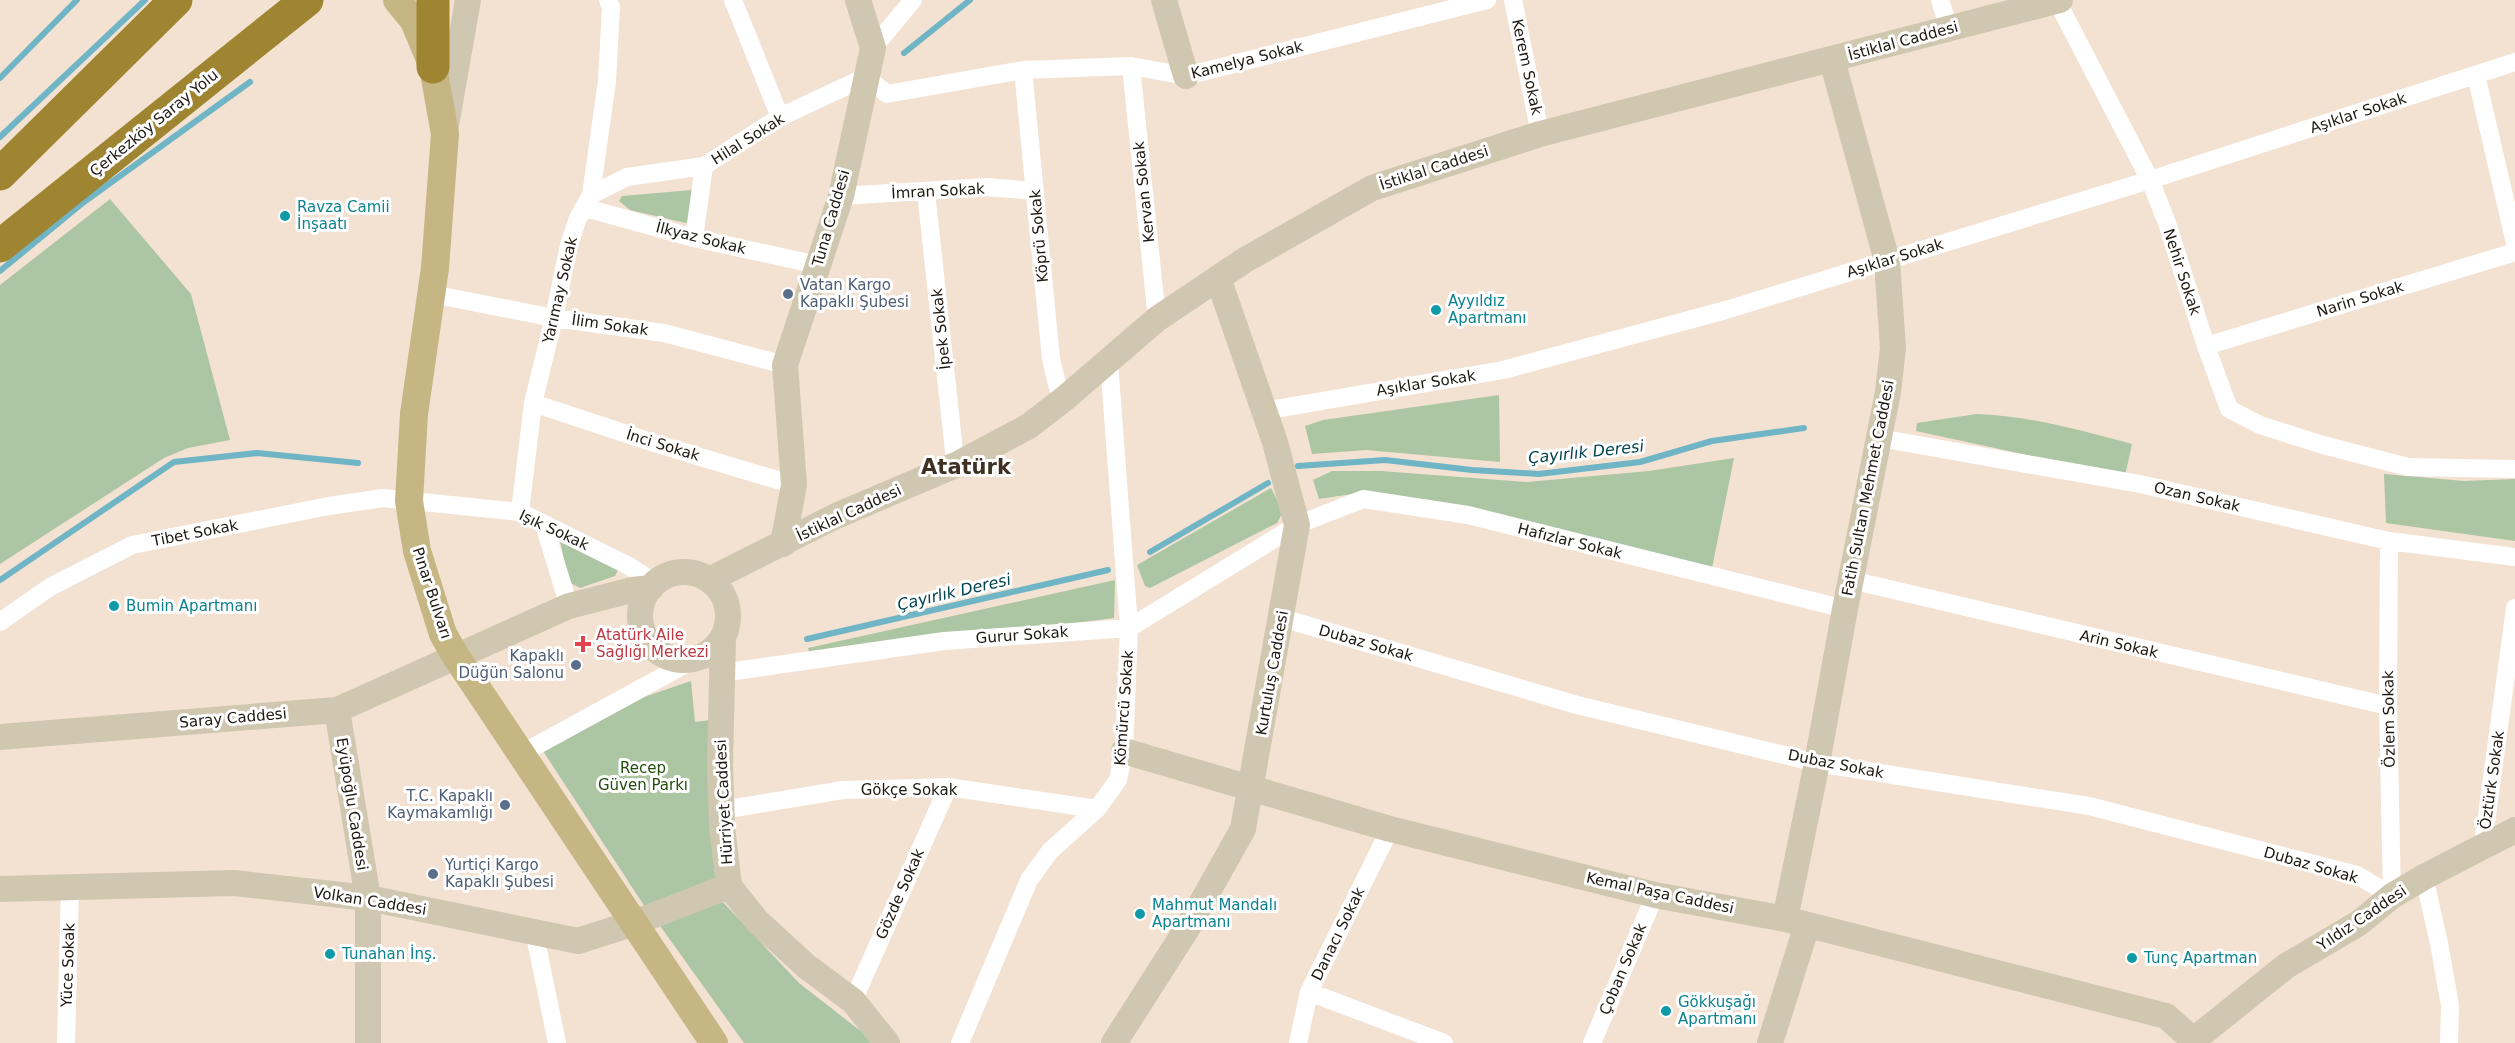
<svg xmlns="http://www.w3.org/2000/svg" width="2515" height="1043" font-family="'DejaVu Sans',sans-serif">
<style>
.green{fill:#acc5a3}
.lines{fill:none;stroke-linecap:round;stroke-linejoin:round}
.stream{stroke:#6fb5c5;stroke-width:6}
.street{stroke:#fff;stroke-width:18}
.secondary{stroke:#cfc7af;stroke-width:26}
.primary{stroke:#c5b683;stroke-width:28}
.highway{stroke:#9f8531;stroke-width:33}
.culture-dot{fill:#0f9aa8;stroke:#fff;stroke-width:2}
.service-dot{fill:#5c6f8a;stroke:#fff;stroke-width:2}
.health-dot{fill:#e0444e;stroke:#fff;stroke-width:2}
.labels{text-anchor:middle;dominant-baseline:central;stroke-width:6;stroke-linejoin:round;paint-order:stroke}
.street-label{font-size:15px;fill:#1d1711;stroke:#fff}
.culture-label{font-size:15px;fill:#0d838f;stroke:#fff;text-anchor:start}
.service-label{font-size:15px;fill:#4e5e75;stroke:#fff;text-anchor:start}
.health-label{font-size:15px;fill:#be3a42;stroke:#fff;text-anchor:start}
.park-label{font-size:15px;fill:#224d0d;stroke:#fff}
.water-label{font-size:16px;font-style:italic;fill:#00444f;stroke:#fff}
.district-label{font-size:21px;font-weight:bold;fill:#3e3124;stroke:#fff}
</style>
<rect width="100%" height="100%" fill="#f3e2d2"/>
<path class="green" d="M692,190L690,224L630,210L619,201L622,196Z
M110,199L191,294L230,440L188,448L164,458L0,564V285Z
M1499,395L1500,462L1366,450L1312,454L1305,426L1323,420Z
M1976,414C2030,416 2080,430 2132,444L2125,476L1916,431L1917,423Z
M1734,458L1712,568L1365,492L1319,499L1313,480L1332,471H1381L1527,482L1649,471Z
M2384,474L2464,481L2515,479V541L2386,523Z
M1271,488L1283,512L1277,523L1150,588L1145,586L1137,565Z
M560,541L616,565L618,570L615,576L580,588L569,582Z
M1115,580L1114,618L810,656L808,648Z
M691,681L695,722L711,720L716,884L645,907L543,751L644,697Z
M721,900L799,983L876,1043H744L658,923Z"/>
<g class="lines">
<path class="stream" d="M904,53L970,0
M0,78L77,0
M0,137L145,0
M0,271L84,202L250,82
M1298,466L1385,460L1472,470L1539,474L1640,462L1712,441L1804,428
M1150,552L1268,483
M0,580L174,462L257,453L358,463
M807,639L1108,570"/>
<path class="street" d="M733,0L780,117
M1513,0L1540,134
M1940,0L1949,29
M2057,1L2150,180L2167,223L2206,346L2229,409L2260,425L2323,445L2408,467L2515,469
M873,48L913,0
M1131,66L1157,319
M1023,70L1051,359L1058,388L1064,399
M2476,75L2515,243
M926,192L954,451L958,464
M591,195L627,177L704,166L780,117L866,77L887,94L1023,70L1131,66L1186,76L1487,0
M841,196L987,187L1035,191
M586,208L694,238L818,265
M694,238L704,166
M432,294L554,318L664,333L785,365
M2206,346L2515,252
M533,403L657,444L794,485
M1263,411L1503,370L1726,310L2150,180L2515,62
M1879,438L2140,484L2389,541L2515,557
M520,512L533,403L554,318L569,245L578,218L591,195L607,81L611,7L608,0
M544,525L569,606
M2389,541L2388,706L2392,896
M1851,580L2388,706
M1282,618L1577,705L1817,763L2089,806L2357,875L2392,896
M0,622L50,587L132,545L329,506L383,498L520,512L629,566L655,583
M721,673L944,641L1129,628L1297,525L1363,499L1468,515L1845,609
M521,754L693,660
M722,810L843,790L948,787L1097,809
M2483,845L2515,608
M2424,877L2439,943L2450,1006L2449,1043
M534,931L557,1043
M1309,992L1444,1043
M853,1001L948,787
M66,1043L70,887
M960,1043L1029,880L1050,851L1097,809L1118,780L1124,751L1129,628L1109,362
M1298,1043L1309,992L1390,829
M1592,1043L1655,895"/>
<path class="secondary" d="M1164,0L1186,76
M446,125L468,0
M783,544L794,485L785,365L841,196L873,48L858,0
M640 616a44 44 0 1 1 88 0a44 44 0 1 1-88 0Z
M709,580L836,516L958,464L1029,426L1064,399L1157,319L1245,260L1372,188L1540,134L2060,0
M723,638L720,765L722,826L729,886L757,921L806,966L853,1001L887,1043
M337,710L368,898V1043
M0,737L337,710L569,606L632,590L651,588
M1124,751L1390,829L1655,895L1785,919L2166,1016L2192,1039
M0,889L234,883L368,898L578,941L634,923L729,886
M1785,919L1817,763L1845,609L1888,392L1893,348L1887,261L1832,60
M1114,1043L1188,927L1243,829L1297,525L1275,442L1218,278
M1770,1043L1807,925
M2190,1043L2286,966L2359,923L2392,896L2424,877L2515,830"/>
<path class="primary" d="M397,0L414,21L433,67L445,134L435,268L414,414L409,501L417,551L443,634L455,655L714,1043"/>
<path class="highway" d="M433,67V0
M0,174L176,0
M0,246L307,0"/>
</g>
<g class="culture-dot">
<circle cx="285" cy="216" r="6"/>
<circle cx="1436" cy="310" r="6"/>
<circle cx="114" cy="606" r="6"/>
<circle cx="1140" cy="914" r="6"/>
<circle cx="330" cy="954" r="6"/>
<circle cx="2132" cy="958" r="6"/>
<circle cx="1666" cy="1011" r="6"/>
</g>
<g class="service-dot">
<circle cx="788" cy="294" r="6"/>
<circle cx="576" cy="665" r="6"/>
<circle cx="505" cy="805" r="6"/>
<circle cx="433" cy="874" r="6"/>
</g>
<path class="health-dot" d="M580 635h6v6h6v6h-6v6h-6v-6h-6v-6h6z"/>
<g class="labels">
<g class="street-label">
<text transform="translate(1903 41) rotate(-15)">İstiklal Caddesi</text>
<text transform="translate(1247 60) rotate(-14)">Kamelya Sokak</text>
<text transform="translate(1527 67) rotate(78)">Kerem Sokak</text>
<text transform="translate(2358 113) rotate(-18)">Aşıklar Sokak</text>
<text transform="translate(154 123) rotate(-39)">Çerkezköy Saray Yolu</text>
<text transform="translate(748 139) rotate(-32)">Hilal Sokak</text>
<text transform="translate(1434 168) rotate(-18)">İstiklal Caddesi</text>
<text transform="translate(938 191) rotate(-3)">İmran Sokak</text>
<text transform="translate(1144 192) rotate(-96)">Kervan Sokak</text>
<text transform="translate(831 218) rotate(-74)">Tuna Caddesi</text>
<text transform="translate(1039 236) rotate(-95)">Köprü Sokak</text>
<text transform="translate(701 238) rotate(14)">İlkyaz Sokak</text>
<text transform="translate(1895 258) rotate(-17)">Aşıklar Sokak</text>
<text transform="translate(2182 272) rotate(72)">Nehir Sokak</text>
<text transform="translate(560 290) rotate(-77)">Yarımay Sokak</text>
<text transform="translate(2360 299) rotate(-17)">Narin Sokak</text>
<text transform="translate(610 325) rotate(8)">İlim Sokak</text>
<text transform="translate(941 329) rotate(-96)">İpek Sokak</text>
<text transform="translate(1426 383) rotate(-9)">Aşıklar Sokak</text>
<text transform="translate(663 445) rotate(17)">İnci Sokak</text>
<text transform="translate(1868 488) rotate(-79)">Fatih Sultan Mehmet Caddesi</text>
<text transform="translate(2197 497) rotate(13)">Ozan Sokak</text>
<text transform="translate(849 513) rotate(-25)">İstiklal Caddesi</text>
<text transform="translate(554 530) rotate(25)">Işık Sokak</text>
<text transform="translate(195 533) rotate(-11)">Tibet Sokak</text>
<text transform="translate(1570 541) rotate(14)">Hafızlar Sokak</text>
<text transform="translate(432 593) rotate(72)">Pınar Bulvarı</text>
<text transform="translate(1022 635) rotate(-4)">Gurur Sokak</text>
<text transform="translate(1366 643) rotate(16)">Dubaz Sokak</text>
<text transform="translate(2119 644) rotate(13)">Arin Sokak</text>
<text transform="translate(1272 673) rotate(-80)">Kurtuluş Caddesi</text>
<text transform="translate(1124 708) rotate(-86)">Kömürcü Sokak</text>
<text transform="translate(233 718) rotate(-5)">Saray Caddesi</text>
<text transform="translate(2389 719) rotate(-91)">Özlem Sokak</text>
<text transform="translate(1836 764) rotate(11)">Dubaz Sokak</text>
<text transform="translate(2492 780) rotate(-82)">Öztürk Sokak</text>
<text x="909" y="790">Gökçe Sokak</text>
<text transform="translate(724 802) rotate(-93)">Hürriyet Caddesi</text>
<text transform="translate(352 804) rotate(81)">Eyüpoğlu Caddesi</text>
<text transform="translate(2311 865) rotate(16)">Dubaz Sokak</text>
<text transform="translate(1660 893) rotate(12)">Kemal Paşa Caddesi</text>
<text transform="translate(900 894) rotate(-66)">Gözde Sokak</text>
<text transform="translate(370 901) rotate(9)">Volkan Caddesi</text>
<text transform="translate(2362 918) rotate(-34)">Yıldız Caddesi</text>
<text transform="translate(1338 934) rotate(-64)">Danacı Sokak</text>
<text transform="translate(68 965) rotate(-88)">Yüce Sokak</text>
<text transform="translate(1623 969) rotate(-67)">Çoban Sokak</text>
</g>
<g class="culture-label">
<text x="297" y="207">Ravza Camii<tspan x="297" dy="17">İnşaatı</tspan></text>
<text x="1448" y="301">Ayyıldız<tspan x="1448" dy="17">Apartmanı</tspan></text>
<text x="126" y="606">Bumin Apartmanı</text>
<text x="1152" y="905">Mahmut Mandalı<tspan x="1152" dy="17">Apartmanı</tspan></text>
<text x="342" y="954">Tunahan İnş.</text>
<text x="2144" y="958">Tunç Apartman</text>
<text x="1678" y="1002">Gökkuşağı<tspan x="1678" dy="17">Apartmanı</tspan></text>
</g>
<g class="service-label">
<text x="800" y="285">Vatan Kargo<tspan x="800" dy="17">Kapaklı Şubesi</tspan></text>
<text x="564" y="656" text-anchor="end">Kapaklı<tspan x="564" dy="17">Düğün Salonu</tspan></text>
<text x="493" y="796" text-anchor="end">T.C. Kapaklı<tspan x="493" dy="17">Kaymakamlığı</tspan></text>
<text x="445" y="865">Yurtiçi Kargo<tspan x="445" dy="17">Kapaklı Şubesi</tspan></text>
</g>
<g class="health-label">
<text x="596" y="635">Atatürk Aile<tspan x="596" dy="17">Sağlığı Merkezi</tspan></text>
</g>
<g class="park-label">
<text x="643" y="768">Recep<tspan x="643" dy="17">Güven Parkı</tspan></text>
</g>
<g class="water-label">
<text transform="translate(1586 452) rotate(-6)">Çayırlık Deresi</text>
<text transform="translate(954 592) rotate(-13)">Çayırlık Deresi</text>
</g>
<g class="district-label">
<text x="966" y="467">Atatürk</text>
</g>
</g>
</svg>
